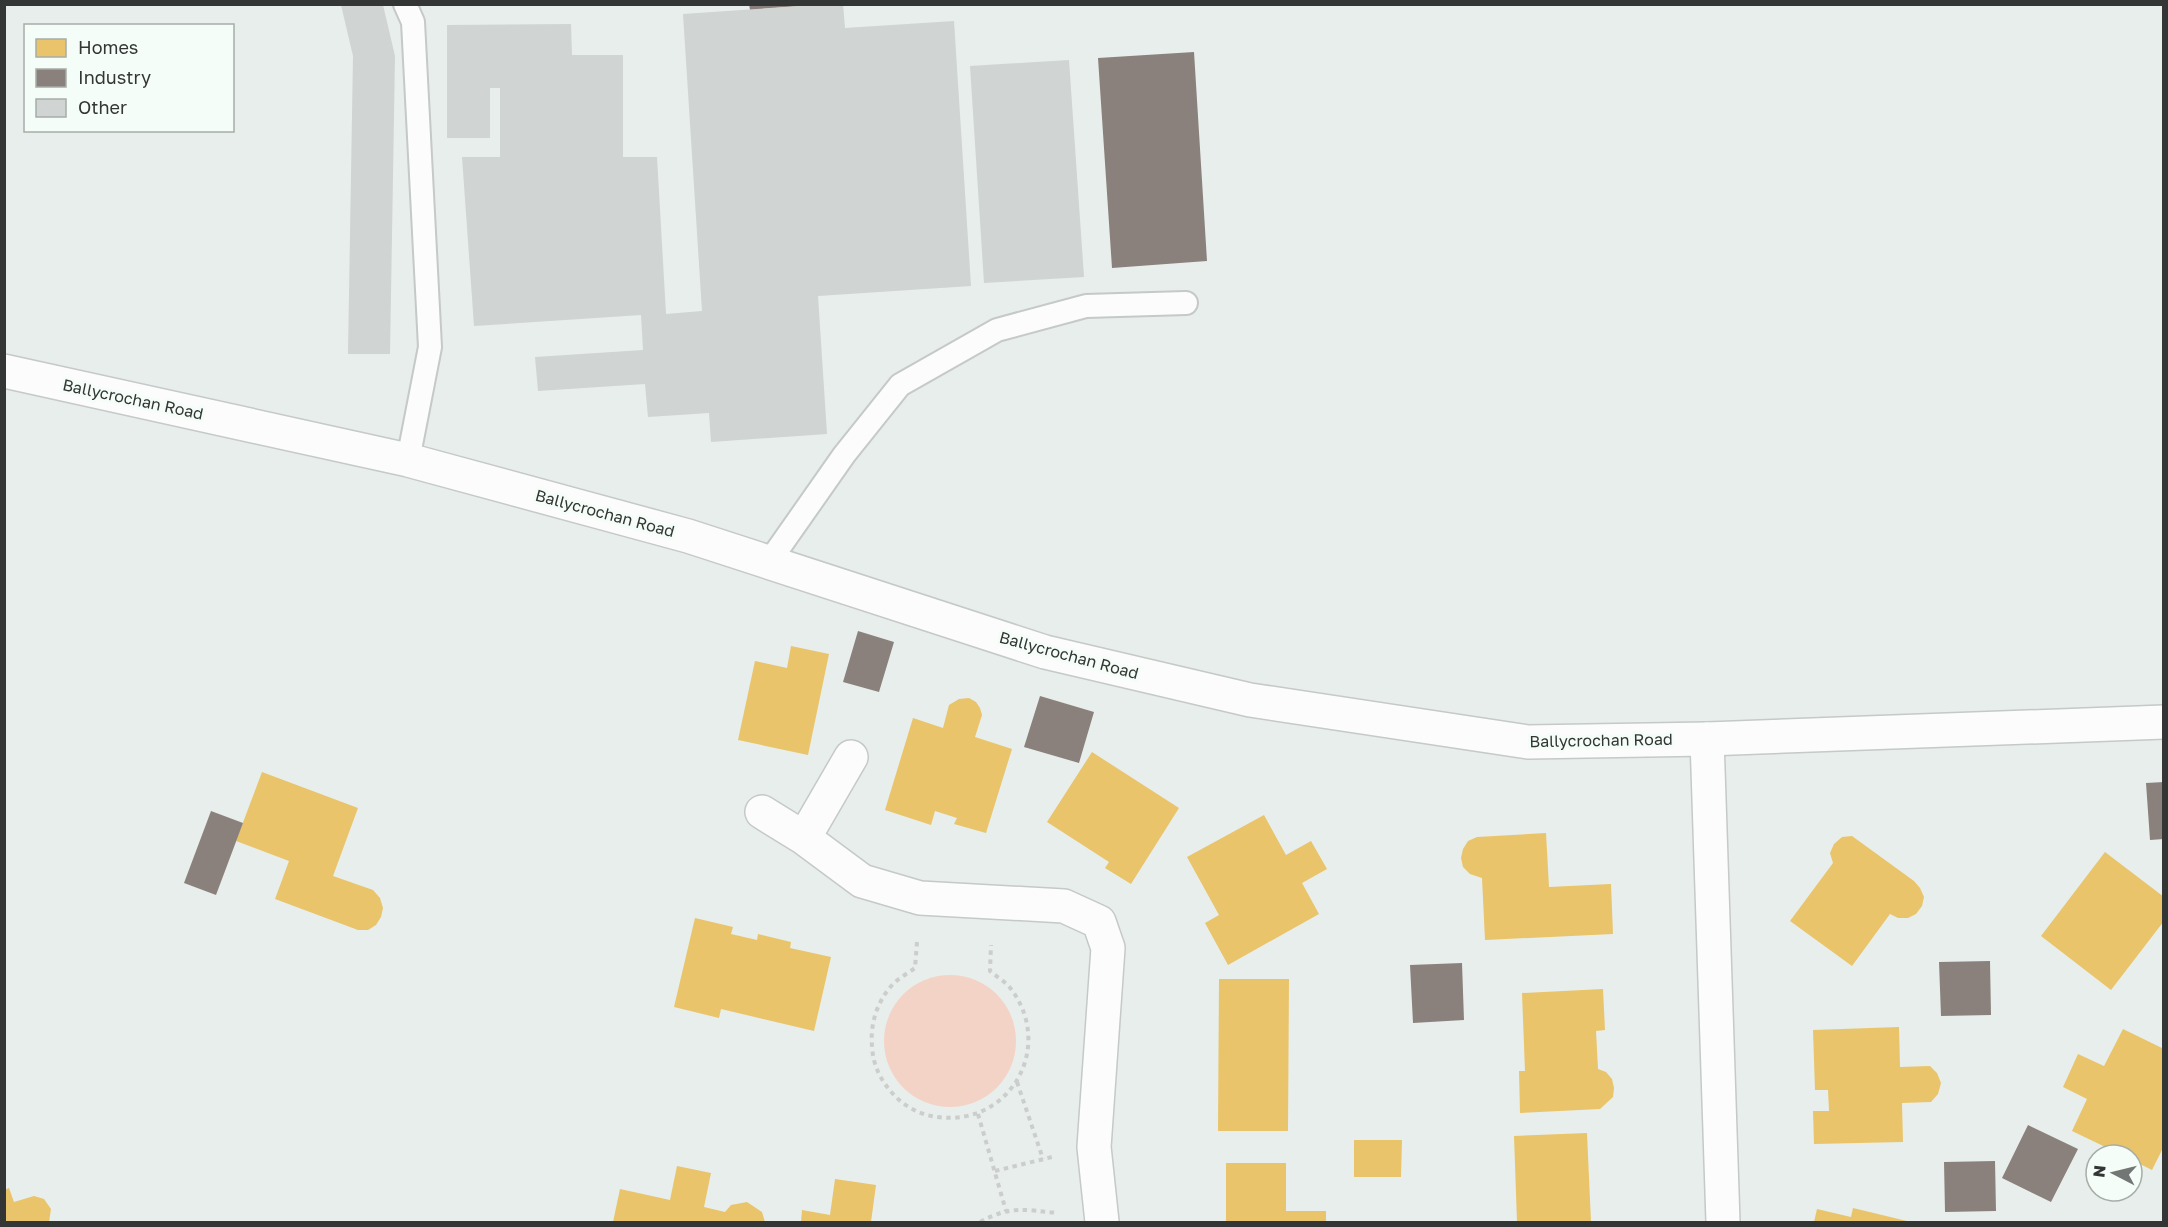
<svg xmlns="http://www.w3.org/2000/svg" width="2168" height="1227" font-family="'Golos Text',sans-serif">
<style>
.green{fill:#f4d3c7}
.homes{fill:#e9c46a}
.industry{fill:#8a817c}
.building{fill:#d0d4d2}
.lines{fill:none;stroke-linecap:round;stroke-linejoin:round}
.service-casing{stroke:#c5c9c7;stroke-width:26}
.minor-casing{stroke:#c5c9c7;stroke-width:36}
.tertiary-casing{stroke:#c5c9c7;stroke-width:36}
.path{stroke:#cccecd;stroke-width:4;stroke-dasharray:4.5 4.5;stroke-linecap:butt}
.service{stroke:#fcfcfc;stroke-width:22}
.minor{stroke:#fcfcfc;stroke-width:33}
.tertiary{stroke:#fcfcfc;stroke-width:33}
.labels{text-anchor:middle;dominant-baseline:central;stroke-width:6;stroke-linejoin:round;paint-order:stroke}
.street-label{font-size:16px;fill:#333634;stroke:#f4fdf7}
</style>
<rect width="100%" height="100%" fill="#e8eeeb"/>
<path class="green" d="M884 1041a66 66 0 1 1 132 0a66 66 0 1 1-132 0Z"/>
<path class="homes" d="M791,646L829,654L808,755L738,740L755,661L787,668Z
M969,698L976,702L980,708L982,715L975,737L1012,749L986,833L954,824L957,818L935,811L931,825L885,810L913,718L943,728L949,705L959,699Z
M1092,752L1179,808L1131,884L1105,868L1109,862L1047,822Z
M262,772L358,808L333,876L373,890L380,898L383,908L381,917L376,925L368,930H358L275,899L289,861L236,841Z
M1264,815L1286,855L1311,841L1327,869L1302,883L1319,914L1228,965L1205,923L1219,915L1187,857Z
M1546,833L1549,887L1611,884L1613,934L1485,940L1482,878L1470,874L1463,867L1461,858L1463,849L1468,841L1477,837Z
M1852,836L1914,881L1920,888L1924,897L1922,906L1916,914L1908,918H1898L1890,914L1852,966L1790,921L1833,863L1830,853L1834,844L1842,837Z
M2105,852L2164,897V921L2111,990L2041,936Z
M695,918L733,927L731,934L757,940L758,934L791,942L790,948L831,957L814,1031L721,1009L719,1018L674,1007Z
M1219,979H1289L1288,1131H1218Z
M1603,989L1605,1030L1596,1031L1598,1069L1606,1072L1612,1079L1614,1088L1613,1097L1600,1109L1520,1113L1519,1071H1525L1522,993Z
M1899,1027L1900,1067L1930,1066L1937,1073L1941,1083L1938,1094L1931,1102L1902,1103L1903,1142L1814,1144L1813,1111H1829L1828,1090H1815L1813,1030Z
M2123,1029L2164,1049V1146L2152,1170L2132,1160V1155H2122L2072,1131L2087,1099L2063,1087L2078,1054L2104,1066Z
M1587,1133L1591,1222H1517L1514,1136Z
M1354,1140H1402L1401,1177H1354Z
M1226,1163H1286V1211H1326V1222H1226Z
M677,1166L711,1173L704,1207L725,1212L731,1205L747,1202L762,1212L765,1222H613L620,1189L670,1200Z
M835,1179L876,1185L871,1222H801L802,1210L830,1215Z
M9,1188L14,1202L34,1196L44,1199L51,1209L49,1222H4V1190Z
M1853,1208L1911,1222H1814L1817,1209L1851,1217Z"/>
<path class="industry" d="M749,4H801V6L750,10Z
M1194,52L1207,261L1112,268L1098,58Z
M858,631L894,642L879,692L843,682Z
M1040,696L1094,712L1079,763L1024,747Z
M2164,782V839L2150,840L2146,783Z
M211,811L243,823L216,895L184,883Z
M1990,961L1991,1015L1941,1016L1939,962Z
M1462,963L1464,1020L1413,1023L1410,965Z
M2028,1125L2078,1149L2051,1202L2002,1178Z
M1995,1161L1996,1211L1945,1212L1944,1162Z"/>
<path class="building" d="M828,4H843L845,28L954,21L971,286L818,296L827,434L711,442L709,413L648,417L645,384L538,391L535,357L643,350L641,315L474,326L462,157H500V88H490V138H447V25L571,24L572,55H623V157H657L666,314L702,311L683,14Z
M341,5H383L395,56L390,354H348L353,56Z
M1069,60L1084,277L984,283L970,66Z"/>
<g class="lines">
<g class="service-casing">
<path id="service" d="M405,4L413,22L430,347L408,460
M769,562L844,455L900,385L997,330L1086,306L1186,303"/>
</g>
<g class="minor-casing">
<path id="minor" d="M1707,739L1723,1222
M762,812L804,838L862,881L920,898L1064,906L1099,922L1108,948L1094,1147L1102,1222
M804,838L851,757"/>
</g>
<g class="tertiary-casing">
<path id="tertiary" d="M4,371L408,460L688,536L1045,652L1250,700L1528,742L1707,739L2164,722"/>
</g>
<path class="path" d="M917,942L915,968C908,973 899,978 893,984C877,1001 870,1024 872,1046C873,1066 881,1081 894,1095C905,1107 921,1115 937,1117C1010,1127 1055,1047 1011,989C1006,982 997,977 990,971L991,945
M1017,1082L1043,1159
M978,1114L1006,1211
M995,1171L1052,1157
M980,1222C1011,1205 1025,1210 1058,1213"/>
<use href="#service" class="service"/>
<use href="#minor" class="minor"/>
<use href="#tertiary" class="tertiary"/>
</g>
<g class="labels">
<g class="street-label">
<text transform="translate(133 399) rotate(12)">Ballycrochan Road</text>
<text transform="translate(605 513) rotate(15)">Ballycrochan Road</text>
<text transform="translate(1069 655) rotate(15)">Ballycrochan Road</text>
<text transform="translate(1601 740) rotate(-1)">Ballycrochan Road</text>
</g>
</g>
<rect width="2168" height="1227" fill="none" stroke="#333634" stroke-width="12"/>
<rect x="24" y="24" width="210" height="108" fill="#f4fdf7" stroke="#a7ada9" stroke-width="1.5"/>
<rect x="36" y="39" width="30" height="18" fill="#e9c46a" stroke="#a7ada9" stroke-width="1.5"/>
<text x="78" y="54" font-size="18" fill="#333634">Homes</text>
<rect x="36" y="69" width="30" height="18" fill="#8a817c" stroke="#a7ada9" stroke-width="1.5"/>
<text x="78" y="84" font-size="18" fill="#333634">Industry</text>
<rect x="36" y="99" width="30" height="18" fill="#d0d4d2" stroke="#a7ada9" stroke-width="1.5"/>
<text x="78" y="114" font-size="18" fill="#333634">Other</text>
<g transform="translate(2114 1173) rotate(277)"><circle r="28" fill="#f4fdf7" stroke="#a7ada9" stroke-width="1.5"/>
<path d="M0-4.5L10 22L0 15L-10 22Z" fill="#727674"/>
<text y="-9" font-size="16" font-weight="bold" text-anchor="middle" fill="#333634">N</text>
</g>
</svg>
